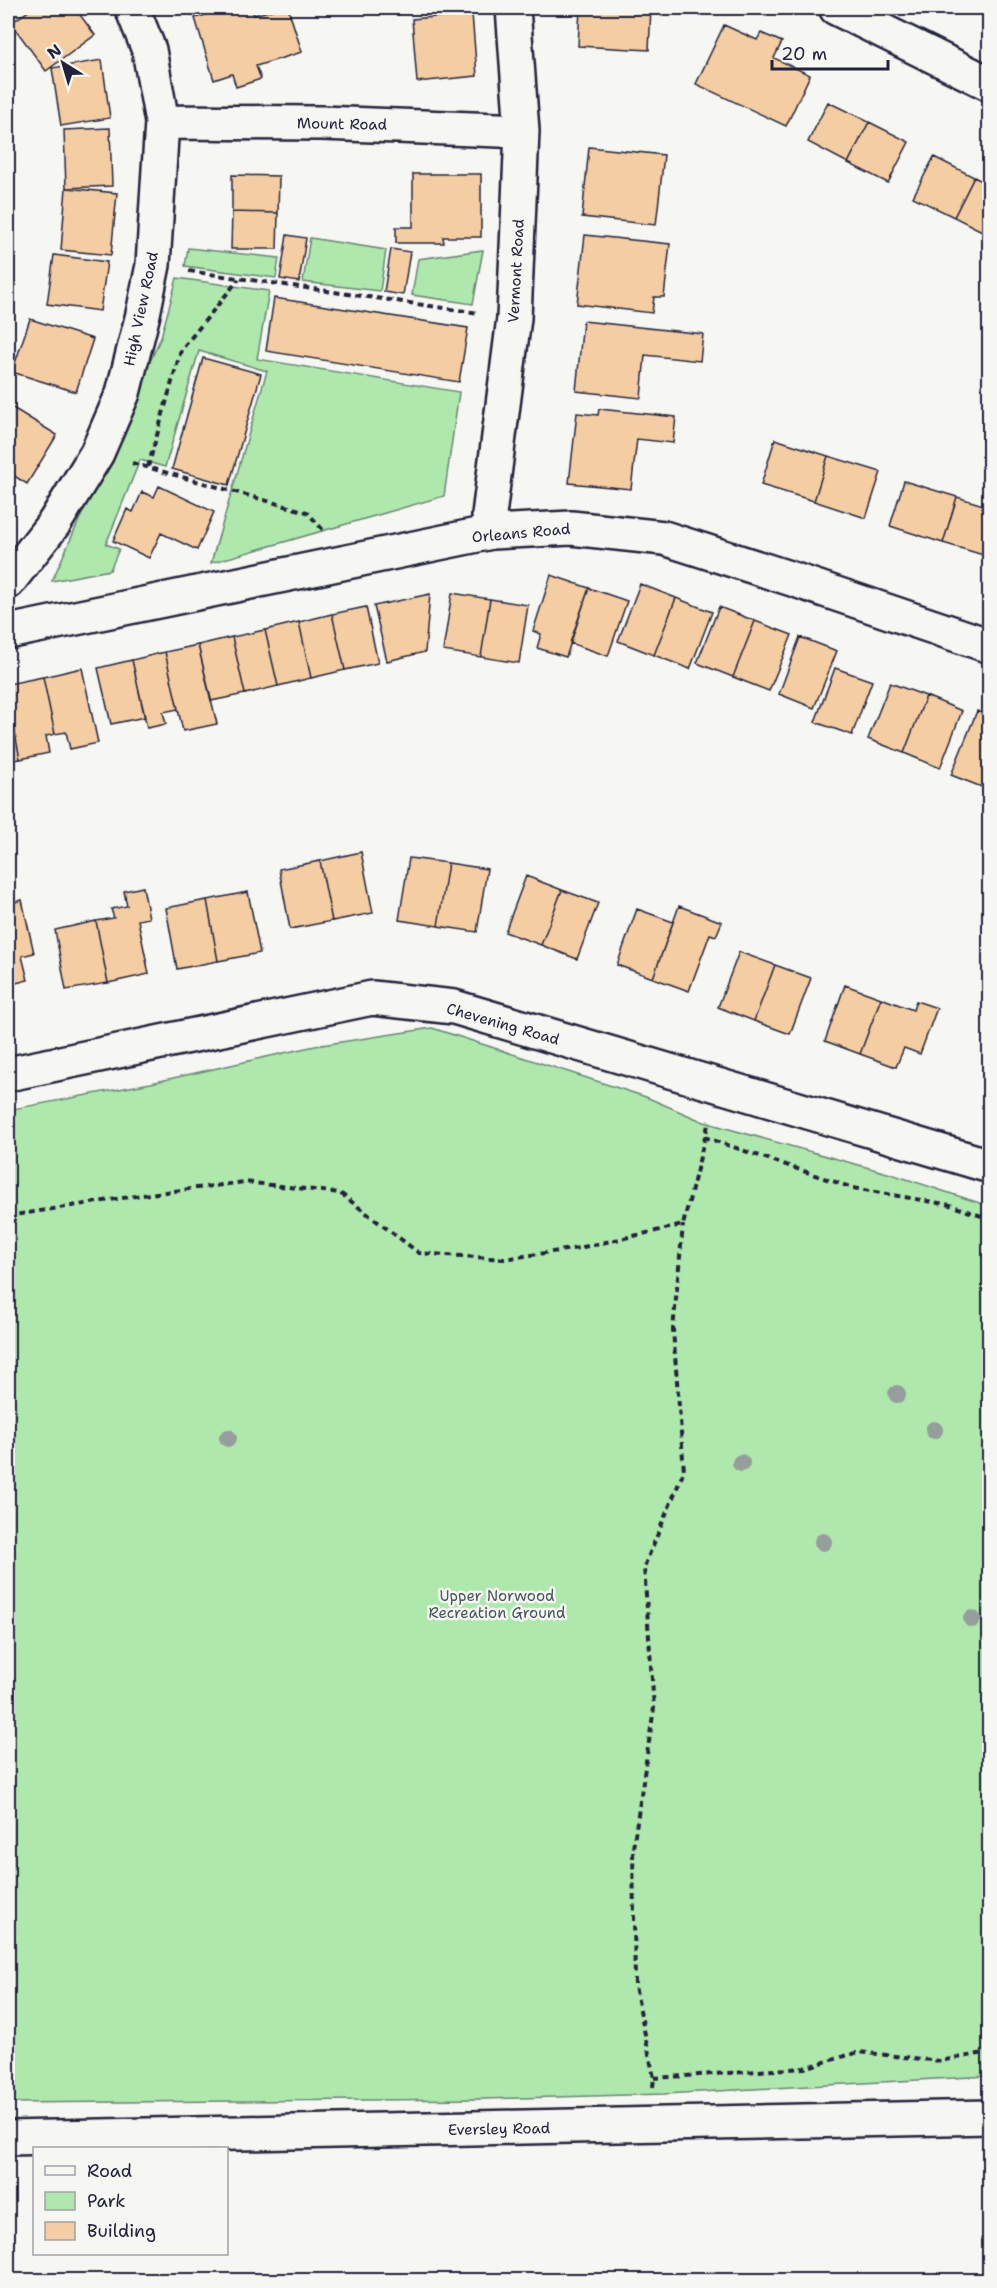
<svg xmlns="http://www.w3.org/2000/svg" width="997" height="2288" font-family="'Shantell Sans',sans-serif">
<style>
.green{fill:#afe8ad;stroke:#688574;stroke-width:1.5}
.building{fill:#f4cda3;stroke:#22223b;stroke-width:1.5}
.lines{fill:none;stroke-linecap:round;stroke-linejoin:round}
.minor-casing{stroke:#22223b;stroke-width:38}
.path{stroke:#22223b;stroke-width:4;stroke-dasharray:6 4.5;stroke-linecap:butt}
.minor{stroke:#f6f6f2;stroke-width:33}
.tree{fill:#959d9d}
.labels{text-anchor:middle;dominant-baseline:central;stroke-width:5;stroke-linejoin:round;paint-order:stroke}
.street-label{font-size:15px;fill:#22223b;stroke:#f6f6f2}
.park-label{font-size:15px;fill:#455458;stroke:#f6f6f2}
</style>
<rect width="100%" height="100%" fill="#f6f6f2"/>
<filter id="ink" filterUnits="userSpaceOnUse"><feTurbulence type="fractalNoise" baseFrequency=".0167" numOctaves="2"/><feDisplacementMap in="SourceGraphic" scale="12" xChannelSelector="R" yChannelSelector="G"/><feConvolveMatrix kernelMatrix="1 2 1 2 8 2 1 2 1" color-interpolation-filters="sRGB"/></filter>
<g filter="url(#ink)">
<path class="green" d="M310,238L386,250L380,291L303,282Z
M188,248L279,258L276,278L185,266Z
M483,250L473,304L412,295L418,259Z
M177,278L269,291L257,359L459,392L444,496L211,563L267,371L199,351L165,467L140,460L106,544L119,549L110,570L52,581L161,337Z
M432,1028L646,1097L704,1122L891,1174L989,1206V2076L664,2094L483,2099L8,2103V1110L151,1083L315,1046Z"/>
<path class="building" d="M33,8H75L95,35L46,71L11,23Z
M188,8H206L192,15Z
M228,8H252L254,15L279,8H288L302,52L256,66L261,79L236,87L232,74L214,80L195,18Z
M580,8H651L649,50L578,46Z
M955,8H971L969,13Z
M989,8H990V23L984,20Z
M472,14L477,76L417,82L412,19Z
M724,25L757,40L761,33L782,42L774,58L810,75L786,126L696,84Z
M102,60L110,118L61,126L52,68Z
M828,102L869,122L848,163L808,142Z
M869,122L909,142L888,183L848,163Z
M110,128L112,186L66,188L64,130Z
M589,147L664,155L656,225L582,217Z
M934,157L974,177L954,217L913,197Z
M413,174H481V237H443L444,243H396V227H413Z
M232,175L279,176L278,213L232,212Z
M974,177L990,185V235L954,217Z
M66,188L117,193L111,255L61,250Z
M232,212L278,213L277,249H231Z
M287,235L306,238L299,282L280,279Z
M585,235L670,244L664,297H654L652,313L577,304Z
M391,249L410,252L403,295L384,292Z
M54,255L107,262L100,311L47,304Z
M274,298L468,328L459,382L266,351Z
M30,319L93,339L76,392L12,372Z
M583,321L703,334L700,361L645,355L641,398L576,391Z
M203,358L261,374L229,485L172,469Z
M8,405L57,435L27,484L8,472Z
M599,409L676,417L673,443L637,439L631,489L569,483L577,413L598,415Z
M775,439L828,456L814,501L761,485Z
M828,456L881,472L866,518L814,501Z
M904,481L957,497L943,543L890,526Z
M159,486L214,512L197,550L161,533L149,558L113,541L127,509L133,512L142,492L154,497Z
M957,497L990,507V557L943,543Z
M551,575L589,588L566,657L537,648L541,634L533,631Z
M640,584L676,598L654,655L618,641Z
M589,588L627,601L608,656L570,643Z
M452,593L490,599L481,657L443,651Z
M430,594L425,652L387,661L374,606Z
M676,598L712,612L690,669L654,655Z
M490,599L528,605L519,663L481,657Z
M366,607L378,663L345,670L332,614Z
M719,607L755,621L733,677L697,663Z
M332,614L345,670L311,678L299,622Z
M755,621L792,635L769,691L733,677Z
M299,622L311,678L278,686L265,630Z
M265,630L278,686L245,694L232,637Z
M232,637L245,694L211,701L198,645Z
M800,637L837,651L814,708L779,694Z
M198,645L217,724L183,731L165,652Z
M165,652L178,709L163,712L166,724L147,728L132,660Z
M132,660L145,717L111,724L98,668Z
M82,668L98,743L70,749L66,732L55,734L43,677Z
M835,668L872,681L852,735L815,722Z
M43,677L55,734L46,736L49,753L20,759L8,698V684Z
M890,683L926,696L904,753L868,739Z
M926,696L962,711L940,768L904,753Z
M8,698L20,759L8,761Z
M977,711L990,716V783L987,789L951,775Z
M361,852L373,913L332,921L320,861Z
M409,858L448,863L438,926L399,920Z
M320,861L332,921L290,929L279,869Z
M448,863L487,869L477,932L438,926Z
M526,876L562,890L541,945L505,932Z
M143,887L149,918L138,920L149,974L108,983L96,921L114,918L111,909L127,906L124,891Z
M8,889L11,903L22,900L34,953L22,956L28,980L8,985Z
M562,890L598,903L577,959L541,945Z
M248,892L260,953L218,961L207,900Z
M207,900L218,961L177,969L166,908Z
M679,906L722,922L716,936L710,934L689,991L653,978Z
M637,909L673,922L653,978L617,965Z
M96,921L108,983L66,990L55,930Z
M739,952L775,965L754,1021L718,1007Z
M775,965L811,978L790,1034L754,1021Z
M845,985L881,998L860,1054L825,1041Z
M881,998L913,1010L916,1001L937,1008L920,1054L904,1048L896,1067L860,1054Z"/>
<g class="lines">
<g class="minor-casing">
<path id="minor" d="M836,8L990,84
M162,122L322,123L522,131
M492,532L489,515L514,318L522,131L513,8
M8,582L55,522L97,453L123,393L143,314L153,265L162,122L149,50L132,8
M8,632L492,532L571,528L664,538L792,579L990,646
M8,1074L372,998L454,1007L990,1166
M8,2138L990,2117"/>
</g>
<path class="path" d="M189,271L479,313
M132,463L307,512L323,530
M148,467L181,350L239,279
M704,1137L853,1188L950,1205L990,1219
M8,1216L142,1195L245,1182L340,1193L419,1253L504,1259L579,1248L683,1225L709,1121
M654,2078L804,2068L859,2052L940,2061L990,2052
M653,2087L654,2078L635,1986L633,1848L654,1708L644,1567L684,1471L673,1330L683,1225"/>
<use href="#minor" class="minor"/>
</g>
<g class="tree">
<circle cx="897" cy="1394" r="9"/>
<circle cx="934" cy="1430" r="9"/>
<circle cx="228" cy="1438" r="9"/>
<circle cx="741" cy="1463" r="9"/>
<circle cx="823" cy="1542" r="9"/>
<circle cx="972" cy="1619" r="9"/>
</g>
</g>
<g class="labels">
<g class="street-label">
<text transform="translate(342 124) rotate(1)">Mount Road</text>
<text transform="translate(516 271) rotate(-87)">Vermont Road</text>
<text transform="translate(141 309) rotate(-78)">High View Road</text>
<text transform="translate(521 533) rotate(-5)">Orleans Road</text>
<text transform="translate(503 1024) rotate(16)">Chevening Road</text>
<text transform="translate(499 2129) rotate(-1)">Eversley Road</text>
</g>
<g class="park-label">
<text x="497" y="1596">Upper Norwood<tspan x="497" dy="17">Recreation Ground</tspan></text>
</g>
</g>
<rect width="997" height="2288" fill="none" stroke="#f6f6f2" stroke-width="30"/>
<rect x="15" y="15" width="967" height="2258" fill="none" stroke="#22223b" stroke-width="2" filter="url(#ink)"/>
<rect x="33" y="2147" width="195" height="108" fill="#f6f6f2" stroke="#a1a1a9" stroke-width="1.5"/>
<rect x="45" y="2166" width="30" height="9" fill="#f6f6f2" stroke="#a1a1a9" stroke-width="1.5"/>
<text x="87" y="2177" font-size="18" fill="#22223b">Road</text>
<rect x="45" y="2192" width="30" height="18" fill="#afe8ad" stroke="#a1a1a9" stroke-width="1.5"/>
<text x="87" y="2207" font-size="18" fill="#22223b">Park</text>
<rect x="45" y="2222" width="30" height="18" fill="#f4cda3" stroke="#a1a1a9" stroke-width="1.5"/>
<text x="87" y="2237" font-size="18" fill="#22223b">Building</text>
<g transform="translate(63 63) rotate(323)" stroke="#f6f6f2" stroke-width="4.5" paint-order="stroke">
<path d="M0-4.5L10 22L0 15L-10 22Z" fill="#22223b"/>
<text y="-9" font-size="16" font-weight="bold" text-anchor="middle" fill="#22223b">N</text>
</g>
<path d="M772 60v9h116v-9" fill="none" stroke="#22223b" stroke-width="3"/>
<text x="781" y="60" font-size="18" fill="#22223b" stroke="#f6f6f2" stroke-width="4.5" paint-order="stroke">20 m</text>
</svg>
